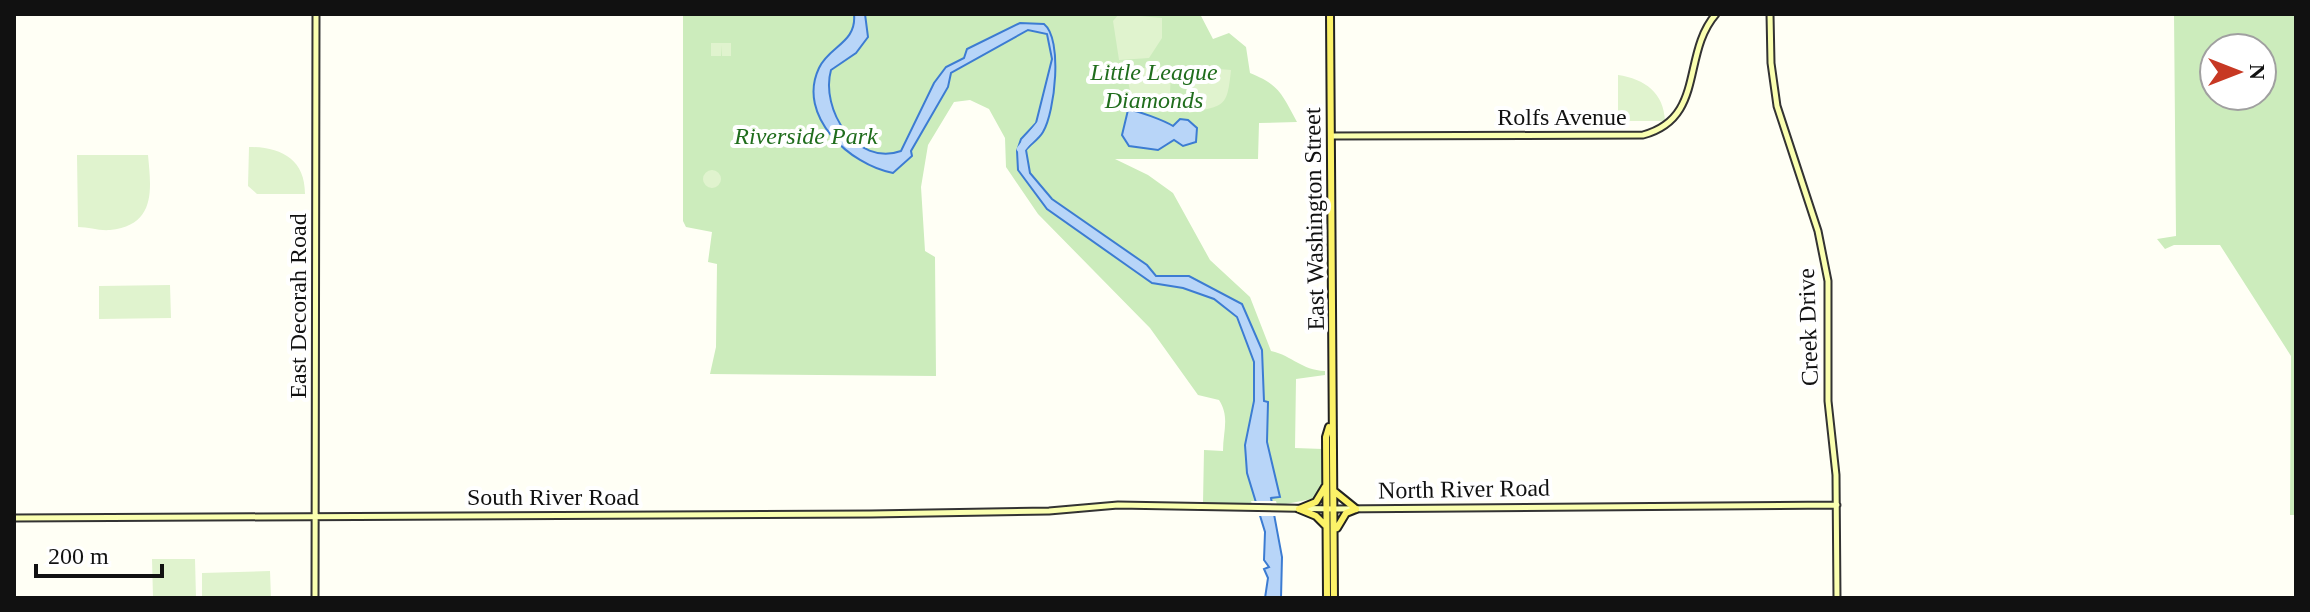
<svg xmlns="http://www.w3.org/2000/svg" width="2310" height="612" font-family="Georgia,serif">
<style>
.green{fill:#ccecbc;fill-rule:evenodd}
.pitch{fill:#e0f3ce}
.water{fill:#b8d5f8;stroke:#3c7cd2;stroke-width:2}
.pier{fill:#fffff5}
.lines{fill:none;stroke-linecap:round;stroke-linejoin:round}
.river{stroke:#b8d5f8;stroke-width:8}
.secondary-casing{stroke:#333;stroke-width:9}
.primary-casing{stroke:#222;stroke-width:10}
.secondary{stroke:#faffb0;stroke-width:5}
.primary{stroke:#fcf268;stroke-width:6}
.labels{text-anchor:middle;dominant-baseline:central;stroke-width:8;stroke-linejoin:round;paint-order:stroke}
.park-label{font-size:24px;font-style:italic;fill:#206d1d;stroke:#fff}
.street-label{font-size:24px;fill:#111;stroke:#fff}
</style>
<rect width="100%" height="100%" fill="#fffff5"/>
<path class="green" d="M683,14H1200L1213,39L1229,33L1246,47L1250,73C1280,85 1282,95 1297,122L1259,123L1258,159H1115L1148,175L1173,193L1210,260L1250,297L1271,351C1293,356 1301,370 1325,371V375L1296,379L1295,448L1323,449L1322,488L1317,498L1286,504L1203,503L1204,450L1223,451C1223,431 1230,417 1219,400L1198,395L1150,328L1038,214L1006,167L1005,138L989,109L970,100L954,102L928,145L921,187L925,251L935,257L936,376L710,374L716,347L717,264L708,262L712,232L686,227L683,221Z
M2174,14H2296V515H2290L2291,356L2220,245H2174L2165,249L2157,239L2176,236ZM2214,48H2262V96H2214Z"/>
<path class="pitch" d="M1119,14L1162,18V38L1149,58L1119,60L1113,21Z
M711,43H731V56H722L721,45V56H711Z
M1164,67L1171,73L1169,112L1142,108L1132,102L1126,69Z
M1193,67L1231,70C1227,108 1225,105 1189,113L1185,81Z
M1618,75C1645,79 1664,93 1665,121H1618Z
M249,147C281,147 305,159 305,194H257L248,186Z
M77,155H148C151,188 157,225 110,230C99,231 89,227 78,227Z
M703 179a9 9 0 1 1 18 0a9 9 0 1 1-18 0Z
M170,285L171,318L99,319V286Z
M195,559L196,598H153L152,559Z
M270,571L271,598H202V573Z"/>
<path class="water" d="M854,14H865L868,37L856,53L831,70C820,109 856,167 901,151L934,83L946,67L964,58L967,49L1020,23L1044,24C1063,39 1055,112 1043,132C1039,139 1031,144 1026,150L1030,173L1052,199L1147,265L1156,276H1189L1242,304L1262,350L1264,401L1268,402L1267,442L1280,497L1271,498L1282,557L1281,598H1265L1268,578L1264,569L1269,567L1264,560L1265,532L1247,473L1245,445L1254,401V362L1237,317L1214,299L1183,288L1152,283L1132,269L1047,209L1018,170L1017,151L1021,139L1036,123L1052,59L1047,34L1028,30L951,73L948,87L911,151L912,156L893,173C850,165 796,116 819,68C829,46 857,43 854,14Z
M1128,110C1137,110 1165,121 1173,126L1180,119L1188,120L1197,128L1196,142L1183,146L1174,140L1158,150L1129,146L1122,135Z"/>
<path class="pier" d="M1251,501H1283H1276L1280,516H1255Z"/>
<g class="lines">
<path class="river" d="M1021,149L1040,125"/>
<g class="secondary-casing">
<path id="secondary" d="M1770,14L1771,63L1777,106L1818,231L1828,281V401L1836,475L1837,598
M1331,136L1643,135C1706,118 1681,54 1716,14
M14,518L871,514L1049,511L1118,505L1335,509L1837,505
M315,598L316,14"/>
</g>
<g class="primary-casing">
<path id="primary" d="M1330,14L1334,598
M1335,492L1356,509
M1299,509L1316,502L1325,487
M1299,509L1316,516L1326,526
M1337,528L1346,513L1356,509
M1327,598L1326,437L1329,427"/>
</g>
<use href="#secondary" class="secondary"/>
<use href="#primary" class="primary"/>
</g>
<g class="labels">
<g class="park-label">
<text x="1154" y="72">Little League<tspan x="1154" dy="28">Diamonds</tspan></text>
<text x="806" y="136">Riverside Park</text>
</g>
<g class="street-label">
<text x="1562" y="117">Rolfs Avenue</text>
<text transform="translate(1314 219) rotate(-91)">East Washington Street</text>
<text transform="translate(298 306) rotate(-90)">East Decorah Road</text>
<text transform="translate(1808 327) rotate(-92)">Creek Drive</text>
<text transform="translate(1464 489) rotate(-1)">North River Road</text>
<text x="553" y="497">South River Road</text>
</g>
</g>
<rect width="2310" height="612" fill="none" stroke="#111111" stroke-width="32"/>
<g transform="translate(2238 72) rotate(90)"><circle r="38" fill="#ffffff" stroke="#a0a0a0" stroke-width="2"/>
<path d="M0-6L14 30L0 20L-14 30Z" fill="#c73823"/>
<text y="-12" font-size="22" font-weight="bold" text-anchor="middle" fill="#111111">N</text>
</g>
<path d="M36 564v12h126v-12" fill="none" stroke="#111111" stroke-width="4"/>
<text x="48" y="564" font-size="24" fill="#111111" stroke="#ffffff" stroke-width="6" paint-order="stroke">200 m</text>
</svg>
